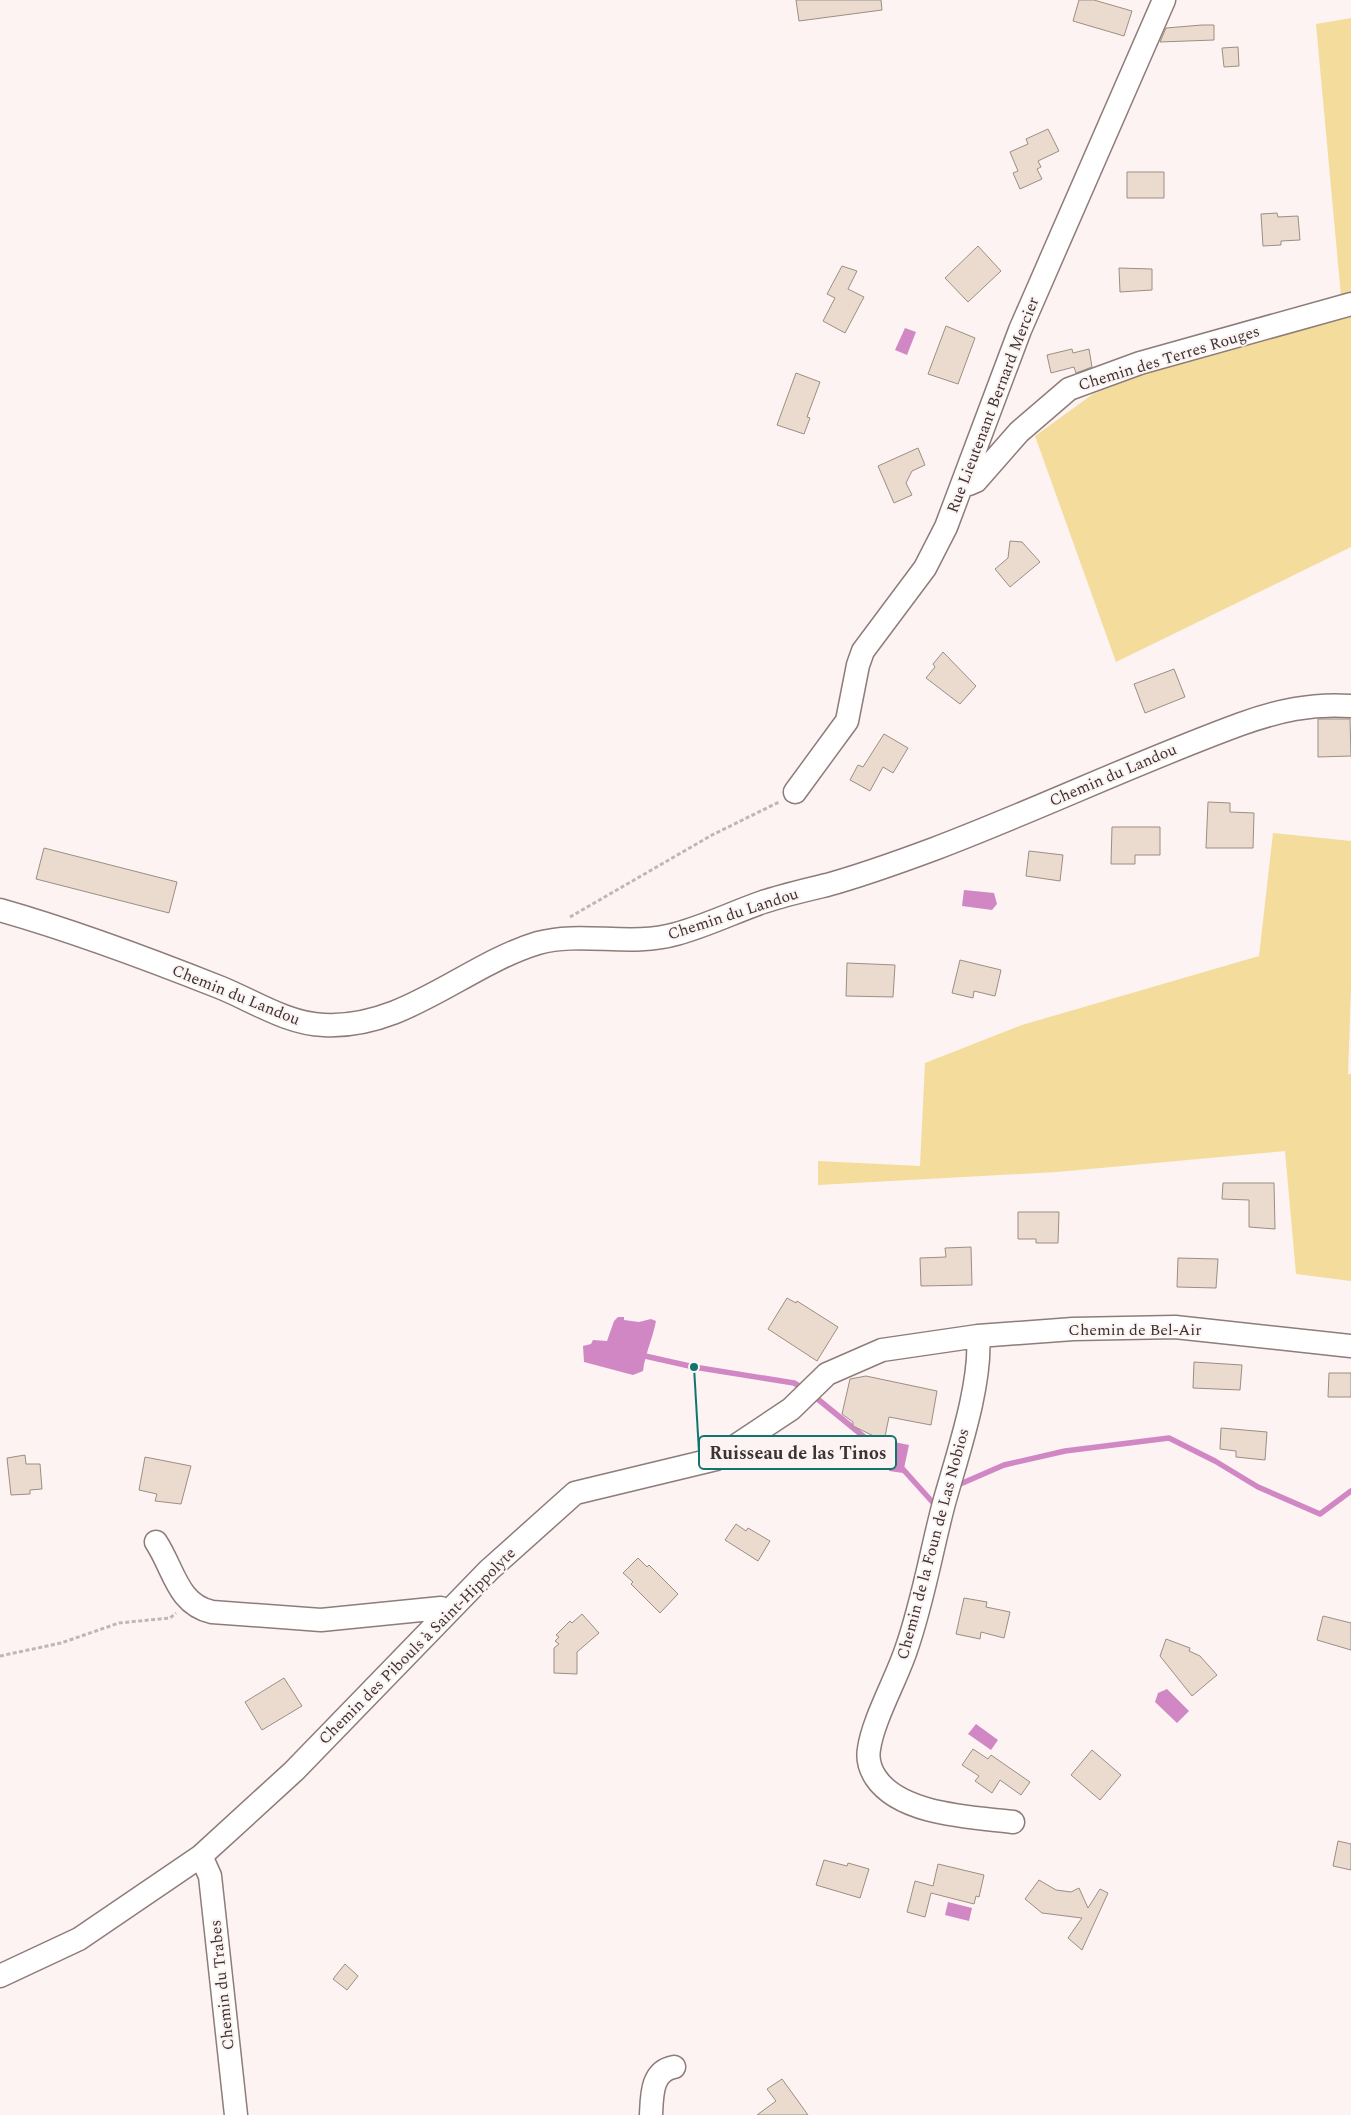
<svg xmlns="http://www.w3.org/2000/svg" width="1351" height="2115" font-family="Spectral,serif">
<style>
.green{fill:#f4dc9c}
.water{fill:#d087c4}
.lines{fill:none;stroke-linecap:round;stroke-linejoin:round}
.stream{stroke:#d087c4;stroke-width:5.5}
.building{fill:#eadbce;stroke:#9d8e83}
.street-casing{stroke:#8e7c78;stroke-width:25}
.path{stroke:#bfb7b6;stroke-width:3;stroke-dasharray:4 2.5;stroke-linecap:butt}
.street{stroke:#fff;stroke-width:22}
.labels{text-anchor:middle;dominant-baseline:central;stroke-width:4;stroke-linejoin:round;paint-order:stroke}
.street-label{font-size:16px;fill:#3c3433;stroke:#fcf3f2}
.leader{fill:none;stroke:#0f766e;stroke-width:2}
.callout-dot{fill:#0f766e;stroke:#fcf3f2;stroke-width:2}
.callout{fill:#fcf3f2;stroke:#0f766e;stroke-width:2}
.callout-label{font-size:18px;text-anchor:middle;font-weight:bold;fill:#3c3433}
</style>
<rect width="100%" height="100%" fill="#fcf3f2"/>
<path class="green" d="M1351,18V547L1116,662L1035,436L1093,394L1341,296L1316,24Z
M1273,833L1351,841V989L1348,1074H1351V1281L1296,1274L1285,1151L1057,1172L818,1185V1161L920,1166L925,1063L1022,1025L1259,956Z"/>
<path class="water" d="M905,328L916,332L907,355L895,350Z
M964,890L994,893L997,904L992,910L962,906Z
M618,1317H624V1320L639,1322L651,1319L656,1321C653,1338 645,1354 643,1371L633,1375L584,1362L583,1346L591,1344L593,1340L607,1341L614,1321Z
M894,1442L909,1445L903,1473L889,1471Z
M1167,1689L1189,1711L1177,1723L1155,1702L1158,1693Z
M976,1724L998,1740L991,1750L968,1734Z
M948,1902L972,1908L969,1921L945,1915Z"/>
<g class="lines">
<path class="stream" d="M645,1356L694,1367L794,1383L801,1387
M814,1396L901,1467L936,1506
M958,1485L1004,1465L1065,1451L1169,1438L1215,1461L1258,1487L1320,1514L1351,1491"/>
</g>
<path class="building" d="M796,0H881L882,10L799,21Z
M1079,0H1094L1132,11L1124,36L1073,21Z
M1202,25H1214V40L1160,42L1166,28Z
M1238,47L1239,66L1224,67L1222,48Z
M1048,129L1059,151L1038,161L1041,167L1037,169L1042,179L1020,189L1013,173L1018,171L1010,152L1028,144L1026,139Z
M1127,172H1164V198H1127Z
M1277,213L1278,217L1298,216L1300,240L1281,241V245L1263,246L1261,214Z
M978,246L1001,271L968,302L945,278Z
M842,266L857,271L848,289L864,297L845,333L823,321L835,298L827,294Z
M1119,268L1152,269V290L1120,292Z
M946,326L975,338L958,384L928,374Z
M1072,349L1073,353L1089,349L1092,367L1076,373L1074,367L1051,373L1047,355Z
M796,373L820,382L807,417L810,418L804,434L777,425Z
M918,448L925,465L912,471L906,483L912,495L894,503L878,466Z
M1010,541L1022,542L1040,562L1010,587L995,569L1008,558Z
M943,652L976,686L960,704L926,678L935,667L933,664Z
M1174,669L1185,697L1145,713L1134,684Z
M1318,719H1350L1351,756L1318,757Z
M884,734L908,748L893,773L883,767L870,791L850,780L858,765L863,767Z
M1208,802L1230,803V812L1254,813L1253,848H1206Z
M1112,827H1160V855H1135V864H1111Z
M44,848L177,882L169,913L36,879Z
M1029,851L1063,855L1060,881L1026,876Z
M960,960L1001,970L995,996L974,991L973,998L952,993Z
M847,963L895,965L893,997L846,996Z
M1223,1183H1274L1275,1229L1249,1227V1200L1222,1199Z
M1018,1212H1059L1058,1243H1036V1239H1018Z
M971,1247L972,1285L921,1286L920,1258L946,1257L945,1248Z
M1178,1258L1218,1259L1216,1288L1177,1287Z
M787,1298L796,1303L797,1301L838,1327L817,1361L768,1329Z
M1194,1362L1242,1365L1240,1390L1193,1388Z
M1329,1373H1351V1397H1328Z
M866,1376L937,1391L931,1425L889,1417L884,1441L853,1426V1422L842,1414L850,1379Z
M1221,1428L1267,1432L1265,1460L1236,1457V1451L1220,1449Z
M25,1455L26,1464H40L42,1489L30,1490V1494L11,1495L7,1458Z
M145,1457L191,1466L181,1504L155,1501L157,1494L139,1490Z
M736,1524L746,1531L748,1528L770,1541L758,1561L725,1540Z
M638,1558L647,1567L649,1565L678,1594L660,1613L631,1584L633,1582L623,1573Z
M964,1598L987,1602L986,1607L1010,1612L1004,1638L981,1632L980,1639L956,1634Z
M582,1614L599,1633L577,1652V1674L554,1673V1648L559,1644L555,1641L559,1637L556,1635L570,1621L572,1623Z
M1323,1616L1351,1623V1650L1317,1640Z
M1166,1639L1190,1648L1189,1651L1200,1656L1217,1675L1192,1696L1160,1656Z
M284,1678L302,1706L262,1730L245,1702Z
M973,1749L988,1759L991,1755L1030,1782L1021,1795L1000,1780L992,1793L975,1781L979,1776L962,1765Z
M1092,1750L1121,1775L1100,1800L1071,1775Z
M1338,1841L1351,1844V1870L1333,1866Z
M824,1860L847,1866L848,1863L869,1869L860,1898L816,1885Z
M938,1864L984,1875L979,1897L976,1896L974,1904L931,1893L925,1917L907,1912L915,1881L933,1886Z
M1039,1880L1056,1890L1071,1892L1079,1888L1088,1908L1100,1889L1108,1893L1082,1950L1068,1938L1082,1918L1042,1913L1025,1899Z
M345,1964L358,1976L347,1990L333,1979Z
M782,2079L798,2101L808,2115H757L776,2101L767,2089Z"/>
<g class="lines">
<g class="street-casing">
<path id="street" d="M963,482L969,484L976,481L1019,432L1069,389L1140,363L1351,304
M795,792L847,721L858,665L863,651L925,568L946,527L1020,330L1164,0
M0,910C74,931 146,958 219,987C252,1000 287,1024 324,1025C405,1029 465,965 538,943C581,931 631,947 676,934C706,926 734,912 763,902C784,895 806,890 827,885C863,875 899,862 934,849C1037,810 1137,762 1241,724C1277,711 1312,703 1351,706
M978,1336C982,1384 957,1456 944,1503C931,1552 923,1602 906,1650C896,1680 873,1720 869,1749C867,1760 870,1769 876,1778C901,1815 972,1817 1013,1822
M156,1542C174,1569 177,1604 212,1612L321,1620L441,1608L446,1612
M201,1856L210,1876L236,2115
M0,1976L79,1939L201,1856L294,1771L489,1570L575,1493L716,1459L791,1409L827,1374L882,1350L978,1336L1073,1329L1175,1327L1351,1346
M651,2115C652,2096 651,2071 674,2067"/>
</g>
<path class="path" d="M570,917L712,835L779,802
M0,1656L61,1643L119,1623L170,1618L176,1613"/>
<use href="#street" class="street"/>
</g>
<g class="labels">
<g class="street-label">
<text transform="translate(1169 358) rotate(-17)">Chemin des Terres Rouges</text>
<text transform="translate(993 405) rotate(-69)">Rue Lieutenant Bernard Mercier</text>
<text transform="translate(1113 775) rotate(-23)">Chemin du Landou</text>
<text transform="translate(733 914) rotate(-18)">Chemin du Landou</text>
<text transform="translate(236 995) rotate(22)">Chemin du Landou</text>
<text x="1135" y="1330">Chemin de Bel-Air</text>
<text transform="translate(933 1544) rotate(-75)">Chemin de la Foun de Las Nobios</text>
<text transform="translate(417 1646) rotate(-45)">Chemin des Pibouls à Saint-Hippolyte</text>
<text transform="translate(222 1985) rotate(-96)">Chemin du Trabes</text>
</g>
</g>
<path class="leader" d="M694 1367L699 1452"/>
<circle class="callout-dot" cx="694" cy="1367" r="5"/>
<rect class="callout" x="699" y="1436" width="197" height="33" rx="5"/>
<g class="callout-label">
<text x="798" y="1459">Ruisseau de las Tinos</text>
</g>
</svg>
